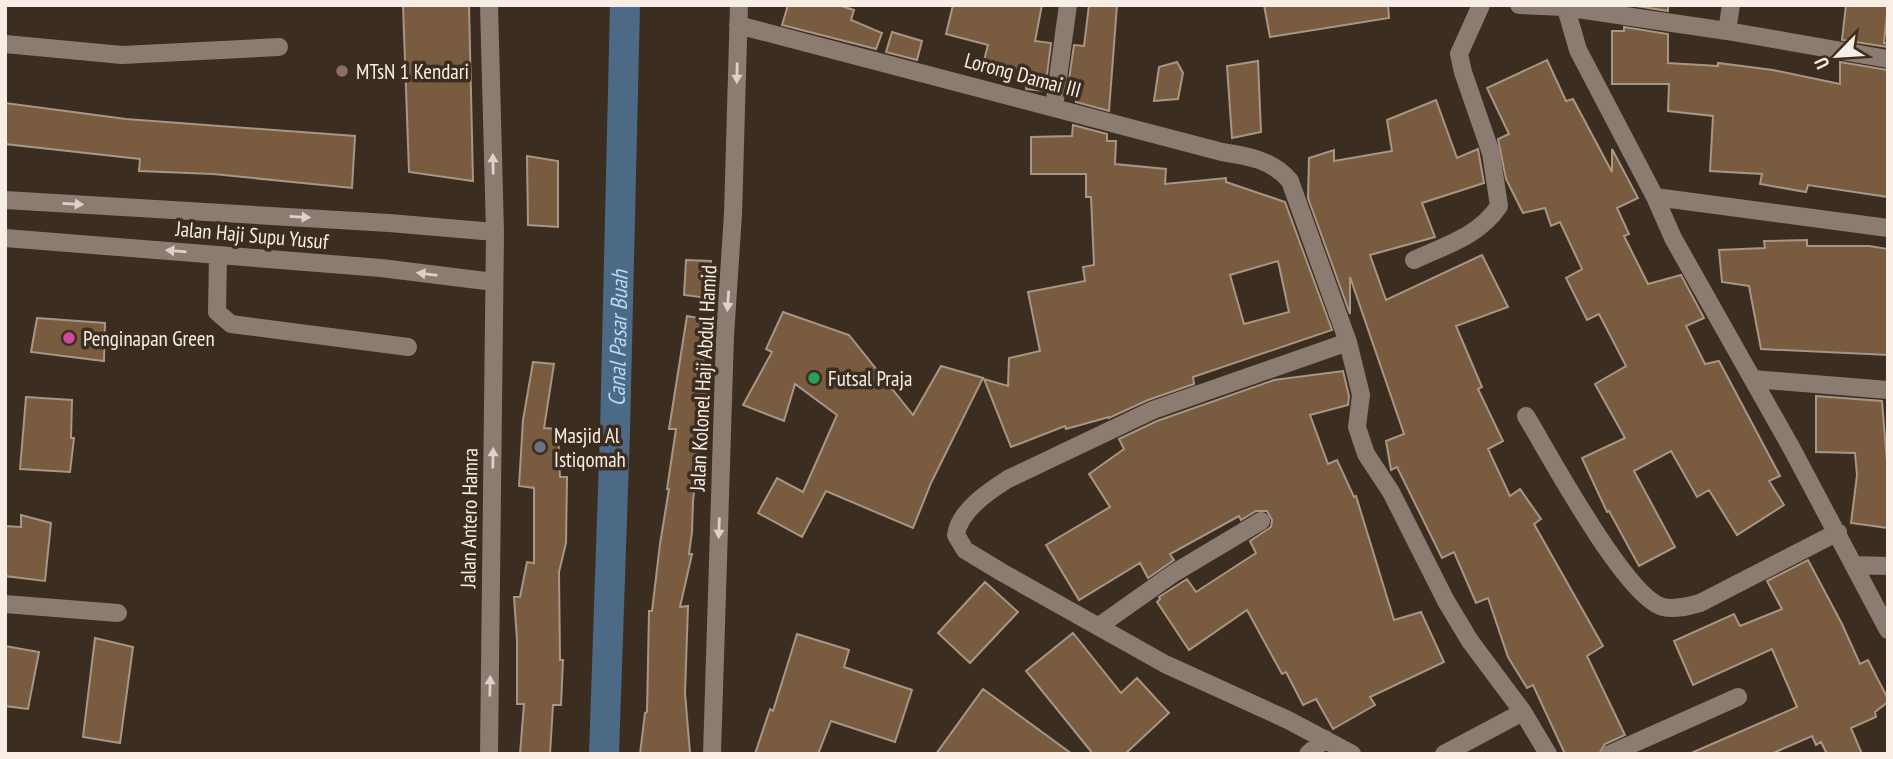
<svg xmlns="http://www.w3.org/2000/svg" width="1893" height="759" font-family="'PT Sans Narrow',sans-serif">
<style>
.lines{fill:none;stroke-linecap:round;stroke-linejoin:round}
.canal{stroke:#4c6a86;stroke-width:30}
.building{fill:#795c40;stroke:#a79686;stroke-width:2;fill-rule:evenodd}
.minor{stroke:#8b7b71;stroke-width:18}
.oneway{fill:#ddd1c9}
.education-dot{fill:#8d6e63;stroke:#3b2d20;stroke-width:2.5}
.hotel-dot{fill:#d1479c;stroke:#3b2d20;stroke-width:2.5}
.leisure-dot{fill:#2e9e5b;stroke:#3b2d20;stroke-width:2.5}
.worship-dot{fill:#6b7280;stroke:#3b2d20;stroke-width:2.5}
.labels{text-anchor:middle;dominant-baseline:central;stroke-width:7;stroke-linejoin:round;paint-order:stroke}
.poi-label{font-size:21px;fill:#f8eee6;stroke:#3b2d20;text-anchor:start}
.street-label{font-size:21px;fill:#f8eee6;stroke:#3b2d20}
.water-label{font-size:23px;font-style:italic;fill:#b9d8f5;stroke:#3b2d20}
</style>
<rect width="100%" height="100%" fill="#3b2d20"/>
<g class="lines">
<path class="canal" id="s1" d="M604,754L615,431L625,5"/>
</g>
<path class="building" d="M403,5H469L473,181L409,172Z
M788,5H838L854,10L851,20L882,33L876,49L782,25Z
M953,5H1042L1035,41L1051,43L1045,91L1026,89L1027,81L982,68L988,45L946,34Z
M1089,5H1117L1109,111L1076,102L1077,94L1067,93L1074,45L1084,46Z
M1264,5H1388L1389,18L1270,37Z
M1630,5H1668V11Z
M1846,5H1888L1884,43H1888V47L1842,40Z
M1624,27L1668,34V63L1718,66V63L1773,70L1840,84V62L1888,70V197L1808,185L1806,192L1760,184L1762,174L1710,171L1713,116L1668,111L1669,84H1612V31H1624Z
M892,32L922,41L917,60L886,52Z
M1547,60L1566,101L1573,99L1612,172V149L1638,198L1617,208L1629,234L1624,236L1648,284L1681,275L1704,318L1686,326L1705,364L1719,361L1780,476L1769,481L1784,505L1737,535L1709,490L1697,497L1671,451L1634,471L1675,547L1639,566L1609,511L1607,512L1582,458L1625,438L1595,384L1626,366L1599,314L1587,320L1566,278L1582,269L1560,222L1551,226L1545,208L1523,213L1506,179L1498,139L1509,134L1487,88Z
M1258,61L1261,132L1232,138L1227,66Z
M1177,62L1183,73L1178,99L1154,101L1159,67Z
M1436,100L1457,158L1478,149L1484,183L1422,203L1435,237L1370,255L1386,300L1482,255L1508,307L1456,326L1482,387L1478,389L1503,441L1488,449L1510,496L1520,489L1541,519L1534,524L1603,646L1587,656L1625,735L1605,744L1599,754H1565L1533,685L1527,688L1508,657L1488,598L1476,603L1454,552L1442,558L1397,467L1391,470L1386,441L1404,434L1350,277V314L1308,198L1309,158L1334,150V161L1392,151L1387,120Z
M5,103L126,119L355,136L352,188L213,174L139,171L140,159L5,144Z
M1073,125L1107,134V141H1116L1115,164L1166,169L1165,184L1226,178V182L1285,202L1332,330L1193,377L1194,384L1148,400L1109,418V417L1066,429L1065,426L1011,447L984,379L1008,386L1009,358L1040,351L1028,292L1085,281L1083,267L1094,265L1091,197H1086V174H1031V137L1072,136ZM1278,261L1289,312L1244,324L1230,275Z
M527,156L558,161V227L528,225Z
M1807,240V246H1869L1888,249V355L1761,349L1749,286L1722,282L1719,250L1765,248L1764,241Z
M686,260L711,261L707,298L684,295Z
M783,312L849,335L913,415L941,366L983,378L931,483L913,528L826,491L802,537L758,513L777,478L803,492L837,415L795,384L784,421L743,405L772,352L766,349Z
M687,316L710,320L701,378L708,379L693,501L692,532L689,554H692L680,607L688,606L685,693L690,753L640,754L645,713L647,712L649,611H652L660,544L669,489H667L676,429H669Z
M37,318L105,323L104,361L31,352Z
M533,362L554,364L544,428L558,429L560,477H567L566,543L559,572L560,660H563L561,705H553L550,754H520L524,704H517V640L514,597H520L527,562L534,563V488L519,486L523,420Z
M1343,371L1349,396L1348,405L1310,415L1328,464L1337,460L1354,497L1356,496L1394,620L1421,612L1444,662L1370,697L1375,705L1333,729L1316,699L1303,705L1286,672L1282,674L1247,610L1189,650L1157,602L1160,599L1159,597L1187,579L1196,592L1256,553L1250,541L1271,527L1272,520L1267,511H1256L1241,520L1239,516L1170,554L1174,560L1148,578L1140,563L1079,600L1046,545L1110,507L1089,474L1124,449L1119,439L1157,421L1274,380Z
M1816,396L1882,401L1888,474V528L1851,523L1857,475L1855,453L1816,452Z
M26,397L72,400L71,438H74L70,472L20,469Z
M21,515L51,523L45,581L5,576V526L21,527Z
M1808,560L1842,624L1860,664L1868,660L1888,699V702L1875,712L1876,717L1851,728L1862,754H1827L1821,742L1816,745L1812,736L1771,754H1689L1797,707L1772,649L1693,685L1674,641L1734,614L1740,626L1782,609L1767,581Z
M985,582L1018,612L970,663L938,633Z
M1073,633L1121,693L1137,678L1169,713L1125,754H1093L1026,671Z
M797,634L849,650L844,667L912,690L895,742L831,721L818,754H755L770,709L773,711Z
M95,638L133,647L120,743L83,737Z
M5,646L39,652L28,709L5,706Z
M983,689L1072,754H936Z"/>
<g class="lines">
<path class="minor" d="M1519,5L1564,7L1727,31L1888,59
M1565,5L1578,50L1655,197L1673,238L1792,449L1888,630
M738,25L1222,152C1248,156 1273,160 1290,181L1348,342L1361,395L1357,427L1366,454L1391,492L1446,601L1470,641L1523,712L1548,754
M1727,31L1731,5
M5,44L122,55L279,47
M1054,107L1068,5
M1655,197L1888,228
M5,200L389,223L495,232
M5,238L381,268L494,282
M218,255L217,312L231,324L408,347
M1414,260C1446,245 1479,236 1499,206L1491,153L1463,72L1459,54L1481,5
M1348,342L1153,410L1008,479C989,491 959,511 956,535L965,550L1003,573L1165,664L1288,720L1352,754
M1753,379L1888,390
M1526,416C1549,454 1626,598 1663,607C1675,610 1689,606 1700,603L1838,532
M1855,565L1888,566
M5,604L118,613
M1099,626L1174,573L1261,521
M489,754L495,232L489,5
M712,754L725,336L733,214L739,5
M1308,754L1325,739
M1444,754L1523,712
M1610,754L1738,697"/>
</g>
<defs><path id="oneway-solid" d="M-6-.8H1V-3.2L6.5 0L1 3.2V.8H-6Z" transform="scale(1.75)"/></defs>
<g class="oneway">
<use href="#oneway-solid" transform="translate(737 73) rotate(91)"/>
<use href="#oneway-solid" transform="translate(493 164) rotate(-91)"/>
<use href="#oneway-solid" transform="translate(73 204) rotate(3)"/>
<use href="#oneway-solid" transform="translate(300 217) rotate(3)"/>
<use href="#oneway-solid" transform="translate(176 251) rotate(-175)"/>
<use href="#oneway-solid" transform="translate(427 274) rotate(-173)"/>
<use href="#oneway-solid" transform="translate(728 301) rotate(94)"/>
<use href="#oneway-solid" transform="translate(493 458) rotate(-89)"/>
<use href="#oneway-solid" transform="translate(719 528) rotate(92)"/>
<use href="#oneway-solid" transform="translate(490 686) rotate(-89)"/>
</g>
<circle class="education-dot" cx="342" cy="71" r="7"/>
<circle class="hotel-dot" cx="69" cy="338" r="7"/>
<circle class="leisure-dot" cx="814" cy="378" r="7"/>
<circle class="worship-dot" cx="540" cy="447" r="7"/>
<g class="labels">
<g class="poi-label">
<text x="356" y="71">MTsN 1 Kendari</text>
<text x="83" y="338">Penginapan Green</text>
<text x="828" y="378">Futsal Praja</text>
<text x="554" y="435">Masjid Al<tspan x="554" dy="24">Istiqomah</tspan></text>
</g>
<g class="street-label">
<text transform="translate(1023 75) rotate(15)">Lorong Damai III</text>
<text transform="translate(252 235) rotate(5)">Jalan Haji Supu Yusuf</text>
<text transform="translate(703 378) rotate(-87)">Jalan Kolonel Haji Abdul Hamid</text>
<text transform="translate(469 518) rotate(-89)">Jalan Antero Hamra</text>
</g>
<g class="water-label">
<text stroke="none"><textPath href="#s1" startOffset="416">Canal Pasar Buah</textPath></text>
</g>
</g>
<rect width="1893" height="759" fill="none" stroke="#f8eee6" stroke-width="14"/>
<g transform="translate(1837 56) rotate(245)" stroke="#3b2d20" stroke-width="5" paint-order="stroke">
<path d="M0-5L12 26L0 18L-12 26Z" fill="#f8eee6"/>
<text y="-10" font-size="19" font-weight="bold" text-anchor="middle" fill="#f8eee6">U</text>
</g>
</svg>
